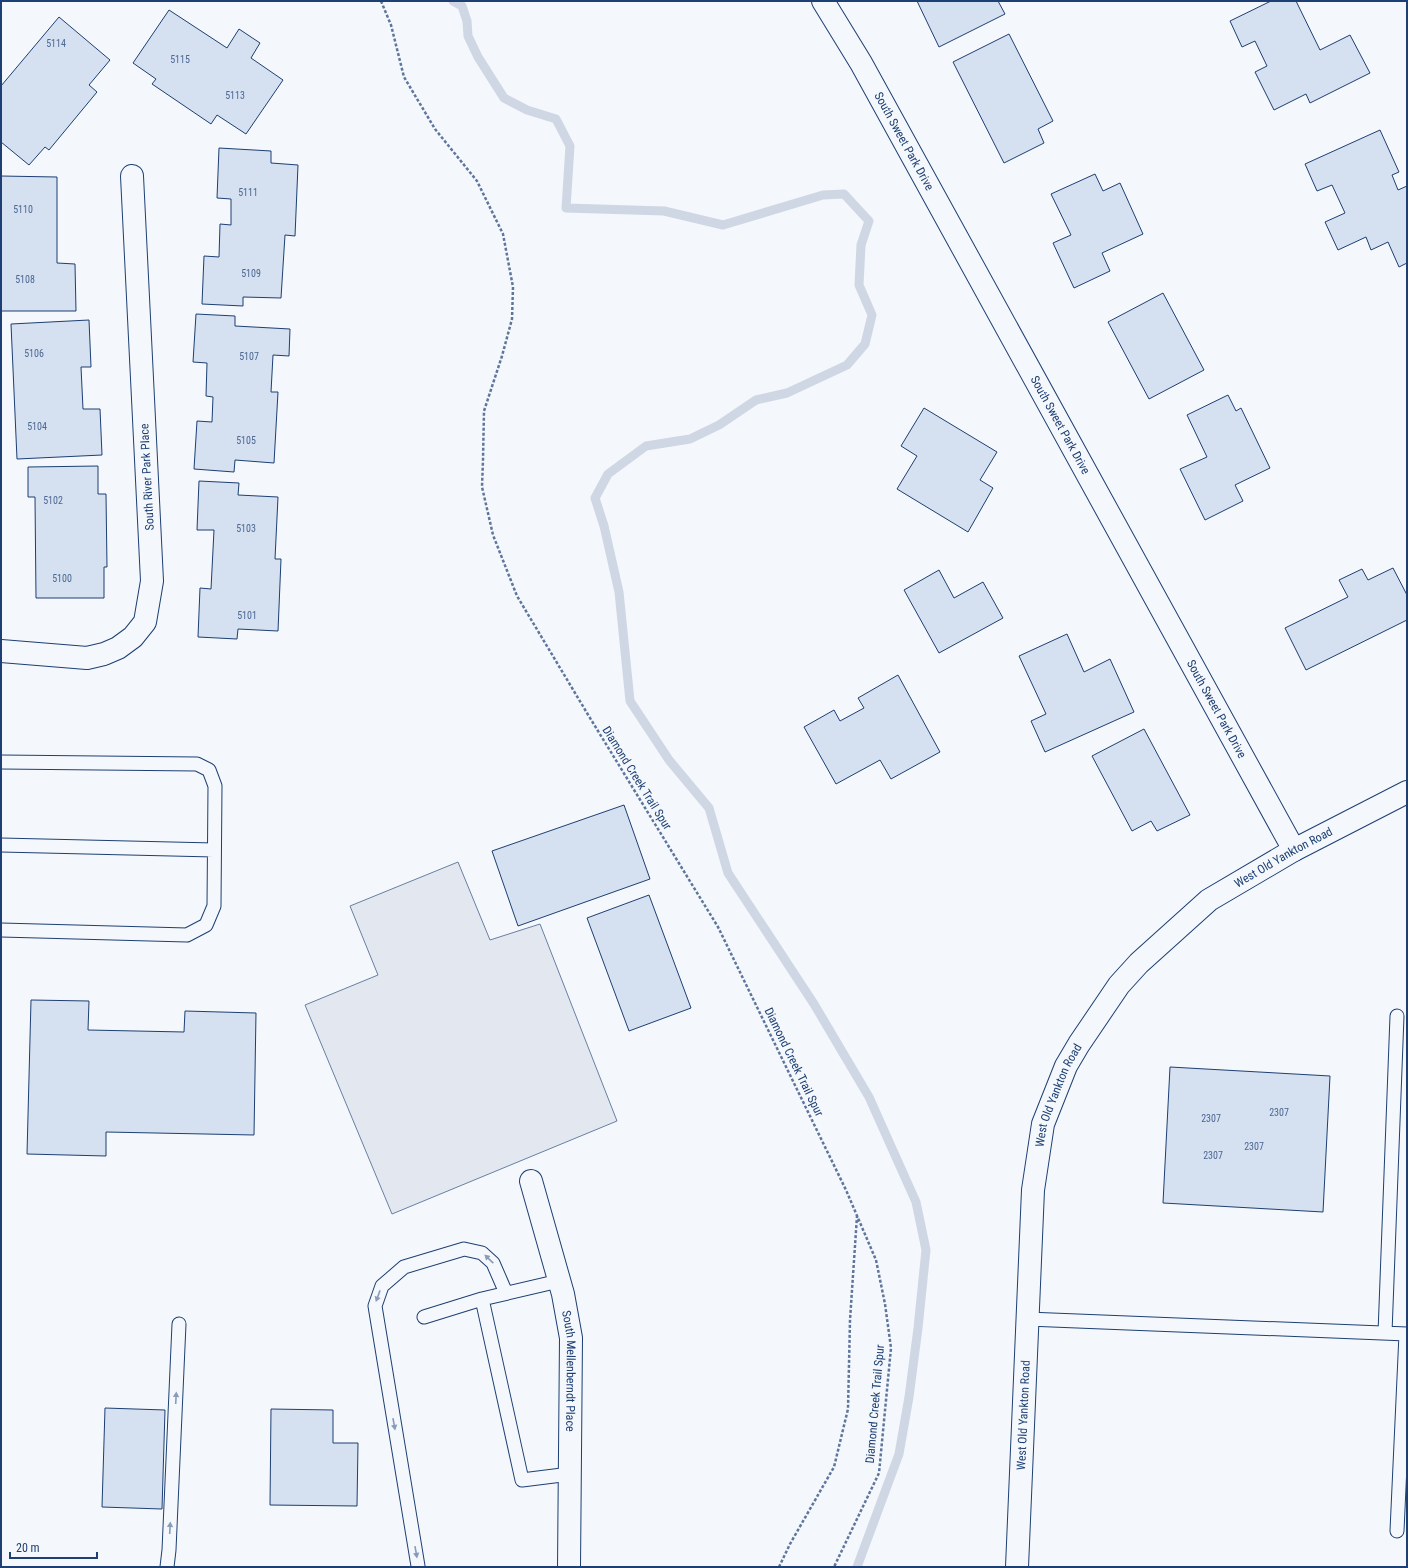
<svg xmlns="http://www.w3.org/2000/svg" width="1408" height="1568" font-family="'Roboto Condensed',sans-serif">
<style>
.parking{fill:#e3e8f0;stroke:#687fa3}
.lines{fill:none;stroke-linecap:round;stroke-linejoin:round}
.stream{stroke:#cfd7e4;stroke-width:9}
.building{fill:#d5e0f0;stroke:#1d3f73}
.lane-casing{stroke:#1d3f73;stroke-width:15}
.street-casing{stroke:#1d3f73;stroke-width:24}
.secondary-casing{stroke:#1d3f73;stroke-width:24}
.path{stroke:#5e769c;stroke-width:2.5;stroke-dasharray:3 2;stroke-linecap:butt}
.lane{stroke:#f4f7fb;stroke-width:13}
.street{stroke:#f4f7fb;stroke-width:22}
.secondary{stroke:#f4f7fb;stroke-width:22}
.oneway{fill:#889bb7}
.labels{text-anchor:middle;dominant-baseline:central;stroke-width:3;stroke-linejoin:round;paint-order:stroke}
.number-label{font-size:10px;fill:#4b6792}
.street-label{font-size:12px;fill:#1d3f73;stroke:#f4f7fb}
</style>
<rect width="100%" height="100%" fill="#f4f7fb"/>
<path class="parking" d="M458,862L490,940L540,924L617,1121L392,1214L305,1005L378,975L350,906Z"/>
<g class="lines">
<path class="stream" d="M453,1L462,6L467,21L468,36L478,57L504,98L527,110L556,119L570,146L566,208L664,211L723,225L823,195L844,194L869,221L861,245L859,285L872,315L865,344L847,365L787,393L756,400L719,425L690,439L646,446L608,474L595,498L604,526L619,592L630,701L669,760L709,808L728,873L814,1004L869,1097L916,1202L926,1250L918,1328L909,1397L899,1454L857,1567"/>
</g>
<path class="building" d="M917,1H998L1005,14L939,47Z
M1271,1H1296L1320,50L1350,35L1370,73L1310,103L1306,94L1274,110L1255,72L1267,66L1255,41L1242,47L1230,21Z
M169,10L227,48L239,29L260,43L251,58L283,80L246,134L217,115L211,124L152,84L156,79L133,63Z
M59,17L110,60L89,85L97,92L49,150L45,147L29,165L1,142V86Z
M1009,34L1053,121L1038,129L1044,143L1004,163L953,62Z
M1380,130L1399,172L1392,175L1398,190L1407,186V263L1399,267L1388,242L1371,250L1366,237L1338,250L1325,222L1345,213L1332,185L1317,191L1305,164Z
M219,148L271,151V163L298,165L295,236L285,235L281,298L243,297V306L202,304L204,256L219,257L220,224L231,225V199L217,198Z
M1095,174L1103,191L1120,183L1143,234L1102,253L1110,271L1074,288L1053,243L1071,235L1051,194Z
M1,176L57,177V263L75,264L76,311H1Z
M1163,293L1204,370L1149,399L1108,322Z
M196,314L235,316V326L290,329L289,356L273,355L271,392H278L274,463L235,460L234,472L194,469L197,421L212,422L213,397L206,396L207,363L193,362Z
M89,320L91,367H81L83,409H100L102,455L17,459L11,324Z
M1228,395L1236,411L1241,408L1270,468L1235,485L1243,501L1205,520L1180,469L1207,457L1187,415Z
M924,408L997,452L980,480L993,488L968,532L897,489L917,456L901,446Z
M98,466V494H106L107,567H104V598H36L35,497H28V467Z
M199,481L239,483L238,495L278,497L275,559H281L278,631L238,629L237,639L198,637L200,588L211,589L214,530H197Z
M1393,568L1407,595V620L1306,670L1285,628L1348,597L1339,580L1362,569L1368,580Z
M939,570L954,598L983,582L1003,618L939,653L904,590Z
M1067,634L1084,672L1110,659L1134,712L1045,752L1031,721L1046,714L1019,656Z
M898,675L940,752L891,779L880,760L836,784L804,727L834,710L840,721L864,708L858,698Z
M1144,729L1190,815L1157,831L1151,821L1132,831L1092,756Z
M624,805L650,879L518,926L492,851Z
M649,895L691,1008L629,1031L587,918Z
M31,1000L89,1001L88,1030L184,1032L185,1011L256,1013L254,1135L106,1132V1156L27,1154Z
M1170,1067L1330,1076L1323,1212L1163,1203Z
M105,1408L165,1410L162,1509L102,1507Z
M271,1409L333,1410V1443H358L357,1506L270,1505Z"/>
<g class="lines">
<g class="lane-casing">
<path id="lane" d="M1,762L197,764L209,770L215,786L214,906L206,925L187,935L1,930
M1,845L214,850
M559,1281L482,1299L522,1480L570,1474
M424,1317L482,1299
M1027,1319L1407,1334
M1385,1333L1397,1016
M1397,1531L1406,1334
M418,1566L375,1306L382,1286L404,1267L464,1249L482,1253L493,1263L506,1293
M167,1567L169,1550L179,1324"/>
</g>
<g class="street-casing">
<g id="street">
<path id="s1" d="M823,1L861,63L1294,850"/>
<path d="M1,651L87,658L104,654L118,648L133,637L145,622L152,581L132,176"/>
<path id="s2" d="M531,1181L563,1294L571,1338L569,1567"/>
</g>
</g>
<g class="secondary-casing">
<g id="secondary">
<path id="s3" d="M1017,1567L1033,1190L1043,1124L1066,1066L1079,1044L1119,985L1139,963L1209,900L1294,850L1407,792"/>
</g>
</g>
<path class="path" d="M381,1L391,25L404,77L435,129L477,181L503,234L513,287L512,319L502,356L484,411L483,460L482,487L493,535L517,596L587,713L718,927L846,1190L876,1260L885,1304L891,1348L879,1473L834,1567
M779,1567L790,1544L834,1467L848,1409L850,1320L857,1216"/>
<use href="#lane" class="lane"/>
<use href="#street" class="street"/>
<use href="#secondary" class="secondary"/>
</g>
<defs><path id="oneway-solid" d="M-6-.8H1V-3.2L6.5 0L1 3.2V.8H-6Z"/></defs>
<g class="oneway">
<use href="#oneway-solid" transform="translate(489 1259) rotate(-136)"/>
<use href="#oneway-solid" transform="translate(378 1296) rotate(110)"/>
<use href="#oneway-solid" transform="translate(176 1398) rotate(-87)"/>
<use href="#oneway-solid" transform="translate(394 1424) rotate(80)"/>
<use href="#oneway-solid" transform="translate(170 1528) rotate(-87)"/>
<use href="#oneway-solid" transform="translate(416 1552) rotate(80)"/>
</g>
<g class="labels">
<g class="number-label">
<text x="56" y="43">5114</text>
<text x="180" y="59">5115</text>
<text x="235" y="95">5113</text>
<text x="248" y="192">5111</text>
<text x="23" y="209">5110</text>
<text x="251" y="273">5109</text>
<text x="25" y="279">5108</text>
<text x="34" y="353">5106</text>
<text x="249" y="356">5107</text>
<text x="37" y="426">5104</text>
<text x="246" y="440">5105</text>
<text x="53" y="500">5102</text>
<text x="246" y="528">5103</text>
<text x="62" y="578">5100</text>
<text x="247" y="615">5101</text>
<text x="1279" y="1112">2307</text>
<text x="1211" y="1118">2307</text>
<text x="1254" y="1146">2307</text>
<text x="1213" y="1155">2307</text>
</g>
<g class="street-label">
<text stroke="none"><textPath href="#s1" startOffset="162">South Sweet Park Drive</textPath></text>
<text stroke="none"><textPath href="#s1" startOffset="486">South Sweet Park Drive</textPath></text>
<text transform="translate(147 477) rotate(-93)">South River Park Place</text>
<text stroke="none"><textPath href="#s1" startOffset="810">South Sweet Park Drive</textPath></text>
<text transform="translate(637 778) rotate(58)">Diamond Creek Trail Spur</text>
<text stroke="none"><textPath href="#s3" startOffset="813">West Old Yankton Road</textPath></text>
<text transform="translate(794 1062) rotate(64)">Diamond Creek Trail Spur</text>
<text stroke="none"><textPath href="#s3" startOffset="476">West Old Yankton Road</textPath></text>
<text stroke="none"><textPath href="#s2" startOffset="195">South Mellenberndt Place</textPath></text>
<text transform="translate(875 1404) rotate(-85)">Diamond Creek Trail Spur</text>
<text stroke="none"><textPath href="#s3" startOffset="152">West Old Yankton Road</textPath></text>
</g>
</g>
<rect width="1408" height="1568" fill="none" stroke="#1d3f73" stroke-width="4"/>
<path d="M10 1552v6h87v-6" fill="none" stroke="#1d3f73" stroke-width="2"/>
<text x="16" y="1552" font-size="12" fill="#1d3f73" stroke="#f4f7fb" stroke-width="3" paint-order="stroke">20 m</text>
</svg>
